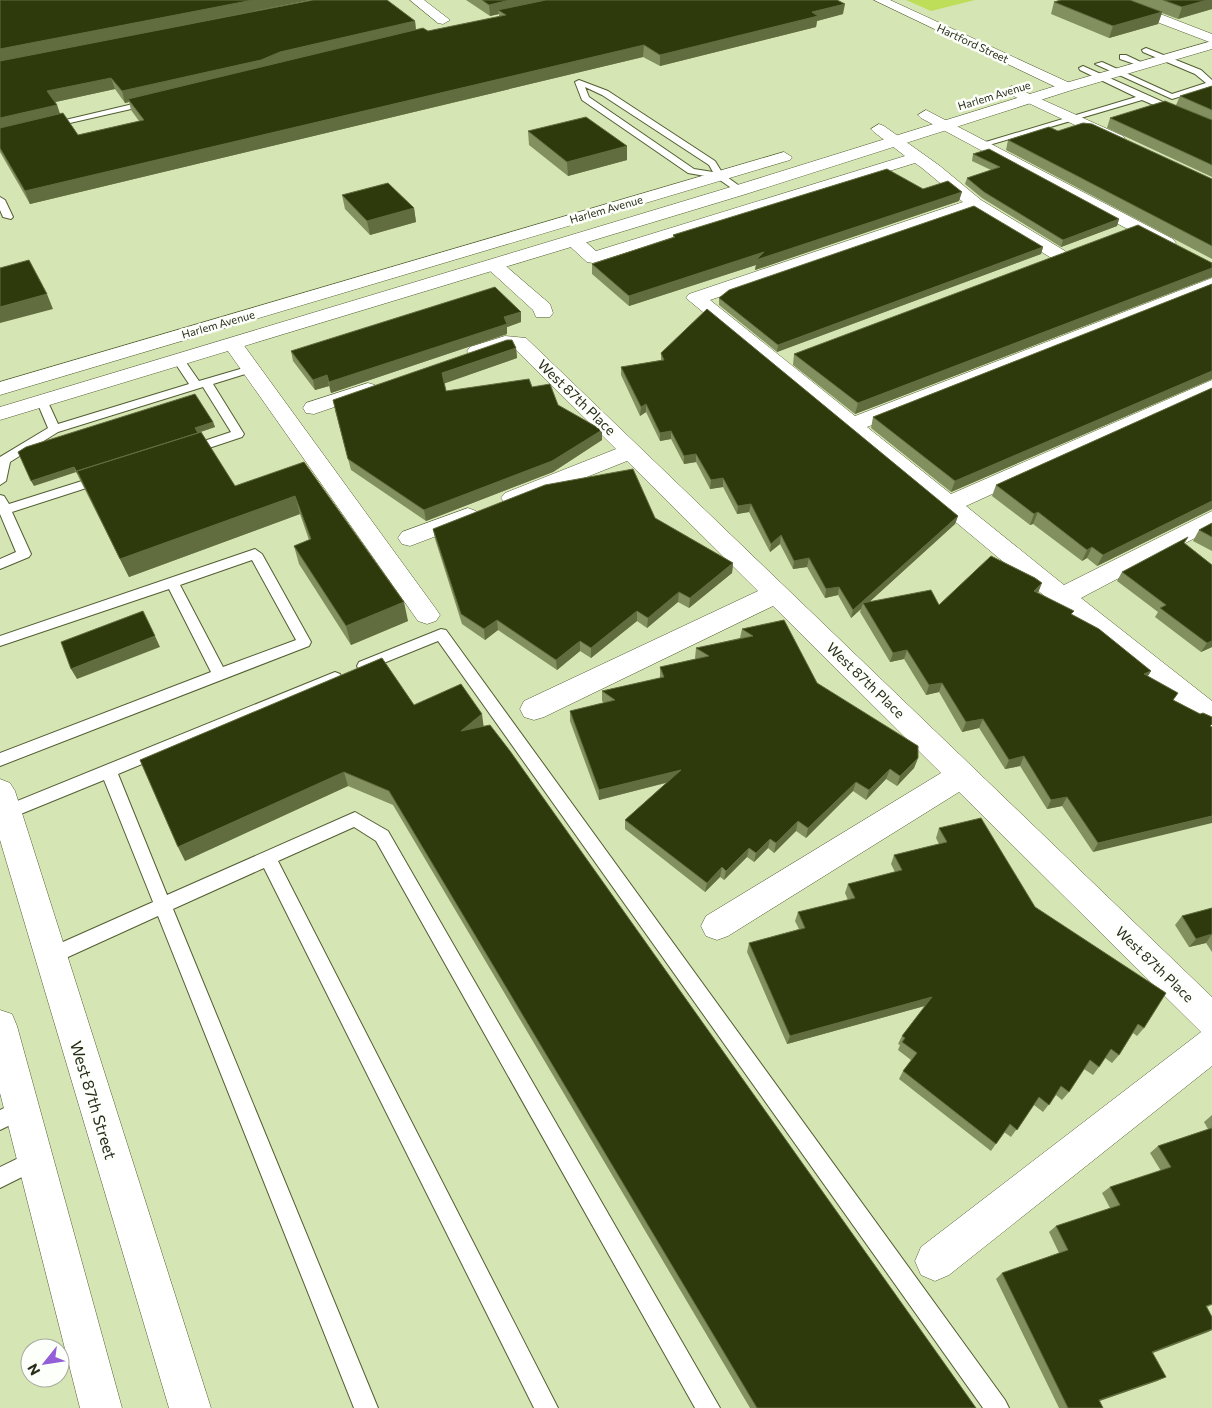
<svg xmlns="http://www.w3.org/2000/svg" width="1212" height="1408" font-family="Commissioner,sans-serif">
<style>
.green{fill:#bede5a}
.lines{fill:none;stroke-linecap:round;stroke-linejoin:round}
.service-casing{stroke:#525e32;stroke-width:2}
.minor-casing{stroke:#525e32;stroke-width:1}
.secondary-casing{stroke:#525e32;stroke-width:1}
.primary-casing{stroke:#525e32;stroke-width:1}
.service{fill:#fff;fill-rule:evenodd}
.minor{fill:#fff;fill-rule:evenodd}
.secondary{fill:#fff;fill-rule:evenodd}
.primary{fill:#fff;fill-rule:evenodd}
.wall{fill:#829060;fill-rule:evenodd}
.shaded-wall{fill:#616d3e}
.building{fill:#2f3a0c;stroke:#616d3e}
.labels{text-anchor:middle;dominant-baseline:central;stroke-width:5;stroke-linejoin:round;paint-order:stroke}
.far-street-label{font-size:11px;fill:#282d1a;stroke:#fdfffa}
.street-label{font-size:14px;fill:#282d1a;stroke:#fdfffa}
.near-street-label{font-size:16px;fill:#282d1a;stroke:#fdfffa}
</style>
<rect width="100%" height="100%" fill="#d6e5b4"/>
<path class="green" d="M906,0H975L931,11Z"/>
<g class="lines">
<g class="service-casing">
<path id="service" d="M1146,48L1201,70L1212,80V87L1172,99L1095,64L1102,62L1172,94L1206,83L1195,74L1143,52L1142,50Z
M1120,55H1126L1147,65L1143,67L1120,59Z
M1083,66L1212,124V130L1142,100L979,148V144L1136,97L1080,70L1079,68Z
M579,80L608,91L715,161L723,174L745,190L737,192L717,178L688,173L582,100L575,82ZM585,87L602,95L709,165L713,172L694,169L589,97Z
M150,100L154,102L153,104L48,128L44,125Z
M0,197L5,200L13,217L11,219L3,217L0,210Z
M179,357L183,358L199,381L247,367H255V371L213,384L244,434L242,437L194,453H186L184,450L186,447L231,432L203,387L58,432L10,462L6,481L0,485V457L48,428L37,402L39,400H47L58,424L189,384L173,360Z
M101,475L105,476L107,479L105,482L12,512L31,554L29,557L0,569V559L16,552L0,514V495L4,496L9,504Z
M255,549L262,554L311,642L309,646L0,766V753L211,672L169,589L0,646V636ZM252,560L296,640L223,667L180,585Z
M441,629L446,630L1005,1400L1009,1408H983L438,641L364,671L359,670L357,666L359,662Z
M335,672L340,674L342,678L340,682L118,774L167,895L355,812L388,831L720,1408H695L376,841L354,827L278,861L558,1408H534L264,868L173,909L378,1408H354L158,916L57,962L51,964L45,962L42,956L45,950L153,902L104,780L6,820L0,818V808Z
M22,1099L29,1102L32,1109L29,1116L0,1130V1110Z
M35,1150L42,1153L45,1160L42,1167L0,1188V1167Z"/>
</g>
<g class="minor-casing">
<path id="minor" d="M410,0H424L450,20L443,24L438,23Z
M874,0H890L1072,84L1074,87L1067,91L1062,90Z
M1106,0H1124L1212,34V43L1107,3Z
M1012,86L1123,136L1125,139L1123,142H1111L1007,93L1005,90Z
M926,110L1173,239L1176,243L1173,247H1161L921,118L918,115Z
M879,124L884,126L940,166L981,200L1065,251L1068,255L1065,259H1053L973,210L710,300L855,416L1212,278V291L867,427L951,494L1212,380V394L966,506L1064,585L1212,511V529L1081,598L1212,701V727L1202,724L1053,603L686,298L689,294L963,202L922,168L915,163L593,263L587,262L564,241L567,237C580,234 587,243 596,251L905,156L874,132L871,129Z
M494,259L500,261L550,304L553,313L550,317H536L533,310L488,269L485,265L488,261Z
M505,336L526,338L1212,997V1066L949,1275L935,1281L921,1275L915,1261L921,1247L1201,1032L959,792L728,936L717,940L706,936L701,926L706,916L941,773L773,606L544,717L534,720L524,717L520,709L524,701L758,591L627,461L521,503L513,505L505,503L501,498L505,493L616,449L514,348L477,357L470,355L467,351L470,347Z
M233,338L240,340L436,609L440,615L436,621L427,624L418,621L223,344L226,340Z
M368,383L375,385L378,389L375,393L314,414L306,413L303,408L306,403Z
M468,508L476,511L480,516L476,521L410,546L402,544L398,538L402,532Z"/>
</g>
<g class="secondary-casing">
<path id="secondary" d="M0,779L10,783L15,791L211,1408H169L0,840Z
M0,1010L12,1014L17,1026L122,1408H80L0,1093Z"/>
</g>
<g class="primary-casing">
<path id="primary" d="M1212,41V49L1072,90L746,194L0,420V407L734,186L1062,84Z
M784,152L792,157L790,160L0,395V382Z"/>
</g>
<use href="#service" class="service"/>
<use href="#minor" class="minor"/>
<use href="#secondary" class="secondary"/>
<use href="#primary" class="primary"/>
</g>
<path class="wall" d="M0,0H310L175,27L415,21L416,29L428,31L499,17V14L490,16L466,0H837L843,14L817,21L816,27L660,66L643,57L30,204L0,152ZM115,89L125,103L129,102L131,110L139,121L78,135L60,114L57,105L55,102Z
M1061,0H1212V9L1178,19L1162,13L1158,24L1109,38L1051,14L1054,2Z
M1212,86V177L1107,128L1110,118L1176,105L1180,96Z
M528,131L627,146V160L568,176L529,145Z
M1058,131L1212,179V259L1006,150L1008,140Z
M973,154L1119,219L1117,226L1061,247L982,198L965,184L967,178L991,170L972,161Z
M923,189L959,201L755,270L756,265L629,306L592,274V264L673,237V235Z
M342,195L414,208L416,222L370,235L345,209Z
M1043,247L1041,254L777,352L719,305V298Z
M1212,263V277L855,414L793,365L794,354Z
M1212,284V379L951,492L871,428L873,417Z
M521,322L507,327V334L331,393L329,386L315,390L293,361L291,351Z
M516,348L517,358L444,383L446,391L532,387L558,405L602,430V440L553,472L426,521L351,470L335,410Z
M661,353L958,516L955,524L870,601L939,605L1038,593L1072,615L1151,671L1148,676L1173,700L1200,714L1093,852L1062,806L1047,809L1020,766L1005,769L979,728L962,732L939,692L926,695L904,659L890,662L860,612L861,609L851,618L838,595L825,598L807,567L793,569L780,544L770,552L749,512L737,514L723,487L710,489L696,462L684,464L671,439L660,441L646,412L640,416L621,375V367L661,360Z
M1212,388V509L1097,566L1087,558L1082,561L1033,524L1030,525L992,496L996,485Z
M213,422L215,427L198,433L235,486L304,462L408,621L351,645L299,564L294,546L309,540L300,514L129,577L76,472L34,486Z
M655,518L733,563L732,573L689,608L678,602L647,628L637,621L591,658L580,651L557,670L498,630L485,640L462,624L435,539L433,529Z
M1212,523V551L1193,541L1199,530Z
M1185,543L1212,565V647L1201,652L1155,617L1158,612L1117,581L1122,572Z
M784,620L817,683L918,758L914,768L897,786L886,779L866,800L853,791L806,838L796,831L774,853L768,848L754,862L747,857L724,880L720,877L705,892L625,829V820L666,783L599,800L570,721V711L604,703L602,701V691L660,678V667L696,659L695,658L696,648L740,638L742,629Z
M414,705L484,726L976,1408H750L393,805L348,786L185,861Z
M939,828L1035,907L1144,1028L1137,1036L1133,1033L1119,1055L1112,1063L1105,1058L1099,1067L1093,1075L1084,1069L1069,1092L1062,1100L1056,1095L1043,1112L1034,1105L1011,1137L1004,1132L991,1151L899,1079L903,1071L911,1060L898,1050L900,1045L898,1044L902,1036L925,1006L787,1044L747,952L749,943L799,929L795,921L798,912L848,900L845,893L848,884L895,872L891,864L894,855L939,844L936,838Z
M1212,908V952L1206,943L1189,947L1175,925L1182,916Z
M1212,1115V1305L1207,1307L1212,1317V1330L1153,1353L1166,1377L1157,1381L1099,1401L1103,1408H1059L996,1279L1002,1273L1059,1253L1049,1232L1056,1226L1110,1208L1102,1193L1110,1187L1161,1171L1150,1153L1158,1146L1208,1129L1204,1122Z"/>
<path class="shaded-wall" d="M253,0H310L0,61V49Z
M510,0H562L498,10L499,14L490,16L489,5Z
M1207,0H1212V9L1178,19L1182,7Z
M845,4L843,14L817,21L816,27L660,66V55L812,12Z
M1162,12L1158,24L1109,38L1113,26Z
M415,21L416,32L128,99L129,102L125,103L122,91L280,52Z
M644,45L643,57L30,204L25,191Z
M111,78L115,89L51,103L47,91Z
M57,105L61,117L0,131V118Z
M627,146V160L568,176L567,162Z
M962,192L959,201L755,270L756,265L629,306V296L764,252Z
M414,208L416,222L370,235L367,221Z
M1119,219L1117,226L1061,247L1063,240Z
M1043,247L1041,254L777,352L778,345Z
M1212,268V277L855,414L858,403Z
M47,294L53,309L0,323V307Z
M521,312V322L507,327V334L331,393L329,382L504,317Z
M516,348L517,358L443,384L442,373Z
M1212,371V379L951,492L955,481Z
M327,375L329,386L315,390L313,380Z
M646,404V412L640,416L641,407Z
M213,422L215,427L197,433L195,428Z
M602,430V440L553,472L426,521L424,510Z
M671,431V439L660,441V433Z
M696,454V462L684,464V456Z
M74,467L76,472L34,486L31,481Z
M723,478V487L710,489L711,480Z
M295,496L300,514L129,577L120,559Z
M1212,501V509L1097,566L1103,555Z
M751,504L749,512L737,514L738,506Z
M1038,512L1033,524L1030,525L1034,514Z
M958,516L955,524L865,606L863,603L861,609L851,618L853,610Z
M781,535L780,544L770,552L771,544Z
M1092,547L1087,558L1082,561L1087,550Z
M809,558L807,567L793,569L794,561Z
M733,563L732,573L689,608L690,598Z
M1042,583L1038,593L1034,591Z
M839,587L838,595L825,598L826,589Z
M679,592L678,602L647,628L648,618Z
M404,602L408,621L351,645L346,626Z
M637,611V621L591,658V648Z
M497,620L498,630L485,640L484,629Z
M155,636L160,647L77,679L71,669Z
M580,641V651L557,670L556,660Z
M1212,641V647L1201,652L1207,643Z
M907,650L904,659L890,662L893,653Z
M1151,671L1145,680L1144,674Z
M942,683L939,692L926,695L929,685Z
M482,714L484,729L461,731Z
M983,719L979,728L962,732L966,722Z
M1024,756L1020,766L1005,769L1009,760Z
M918,758L914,768L897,786L900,776Z
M890,769L886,779L866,800L869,790Z
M681,770L680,779L599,800V790Z
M344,772L348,786L185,861L178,847Z
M856,782L853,791L806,838L808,828Z
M1067,797L1062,806L1047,809L1051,800Z
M1212,816V823L1093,852L1098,843Z
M798,821L796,831L774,853L776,843Z
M770,839L768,848L754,862L756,853Z
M749,848L747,857L724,880L726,871Z
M722,867L720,877L705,892L707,883Z
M1212,934L1206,943L1189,947L1196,939Z
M932,997L928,1005L787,1044L790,1036Z
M1212,1329V1330L1208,1332L1144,1356L1152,1352Z
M1166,1377L1157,1381L1091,1404L1099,1400Z"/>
<path class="building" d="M0,0H253L0,49Z
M313,0H387L415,21L280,52L261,60L122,91L111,78L47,91L57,105L0,118V61Z
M482,0H510L489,5Z
M546,0H837L845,4L812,12L818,16L660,55L644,45L25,191L0,148V128L63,113L78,135L144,120L128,99L423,28L428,31L506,15L498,10Z
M1061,0H1130L1162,12L1113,26L1054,2Z
M1163,0H1207L1182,7Z
M1212,86V110L1180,96Z
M1165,101L1212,120V165L1110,118Z
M586,117L627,146L567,162L528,131Z
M1083,123L1092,124L1212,179V246L1008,140L1049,127L1058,131Z
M989,149L1119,219L1063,240L984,192L967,178L1000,167L973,154Z
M887,169L923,189L948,181L962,192L756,260L764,252L629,296L592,264L675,237L673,235Z
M388,183L414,208L367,221L342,195Z
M974,206L1043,247L778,345L719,298L729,290Z
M1138,225L1212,263V268L858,403L794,354Z
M29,260L47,294L0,307V268Z
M1212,284V371L955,481L873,417Z
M495,287L521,312L504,317L507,324L329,382L327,375L313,380L291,351Z
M707,309L958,516L853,610L839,587L826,589L809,558L794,561L781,535L771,544L751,504L738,506L723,478L711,480L696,454L684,456L671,431L660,433L646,404L641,407L621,367L664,360L661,353Z
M507,340H512L516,348L442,373L446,391L529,379L532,387L550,384L558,405L602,430L552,461L424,510L348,459L333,400Z
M1212,388V501L1103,555L1092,547L1087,550L1038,512L1034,514L996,485Z
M195,394L213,422L195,428L198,433L77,471L78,474L74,467L31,481L18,452L26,447Z
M201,432L235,486L304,462L404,602L346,626L294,546L311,539L295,496L120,559L77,471Z
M633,469L655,518L733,563L690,598L679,592L648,618L637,611L591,648L580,641L556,660L497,620L484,629L461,614L433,529L545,485Z
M1212,523V537L1199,530Z
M1188,537L1184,543L1212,565V641L1207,643L1160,608L1166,605L1122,572Z
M991,556L1035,578L1042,583L1034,591L1074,611L1071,614L1099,629L1151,671L1144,674L1178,693L1173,700L1200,714L1203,713L1212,717V724L1210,726L1212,727V816L1098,843L1067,797L1051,800L1024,756L1009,760L983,719L966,722L942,683L929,685L907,650L893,653L863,603L931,590L939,605Z
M143,611L155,636L71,669L61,642Z
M784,620L817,683L918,746V758L900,776L890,769L869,790L856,782L808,828L798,821L776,843L770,839L756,853L749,848L726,871L722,867L707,883L625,820L681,770L599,790L570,711L615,700L602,691L664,677L660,667L709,656L696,648L753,636L742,629Z
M382,658L414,705L461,684L482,714L461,731L490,725L510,751L976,1408H757L389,791L344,772L178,847L140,760Z
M981,818L1035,907L1166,993L1144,1028L1138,1024L1119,1055L1111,1049L1099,1067L1090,1060L1069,1092L1061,1086L1049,1105L1039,1097L1017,1130L1010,1124L996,1144L903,1071L917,1053L902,1042L905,1038L902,1036L932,997L790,1036L749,943L805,928L798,912L855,898L848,884L902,870L894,855L947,842L939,828Z
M1212,908V934L1196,939L1182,916Z
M1212,1128V1304L1206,1306L1212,1317V1329L1152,1352L1166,1377L1099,1400L1103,1408H1068L1002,1273L1068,1250L1056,1226L1120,1205L1110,1187L1171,1167L1158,1146Z"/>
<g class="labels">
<g class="far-street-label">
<text transform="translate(973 43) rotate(25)">Hartford Street</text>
<text transform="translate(994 95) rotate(-17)">Harlem Avenue</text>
<text transform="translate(606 209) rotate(-16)">Harlem Avenue</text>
<text transform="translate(218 324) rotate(-16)">Harlem Avenue</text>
</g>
<g class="street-label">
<text transform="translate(577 397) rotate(44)">West 87th Place</text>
<text transform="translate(866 680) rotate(44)">West 87th Place</text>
<text transform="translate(1155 964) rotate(44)">West 87th Place</text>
</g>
<g class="near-street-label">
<text transform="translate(94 1100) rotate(73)">West 87th Street</text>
</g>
</g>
<g transform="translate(45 1363) rotate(240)"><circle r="24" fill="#fdfffa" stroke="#a8aba0"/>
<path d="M0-4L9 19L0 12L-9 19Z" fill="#945ed7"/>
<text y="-8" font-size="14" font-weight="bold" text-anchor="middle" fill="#282d1a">N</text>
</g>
</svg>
